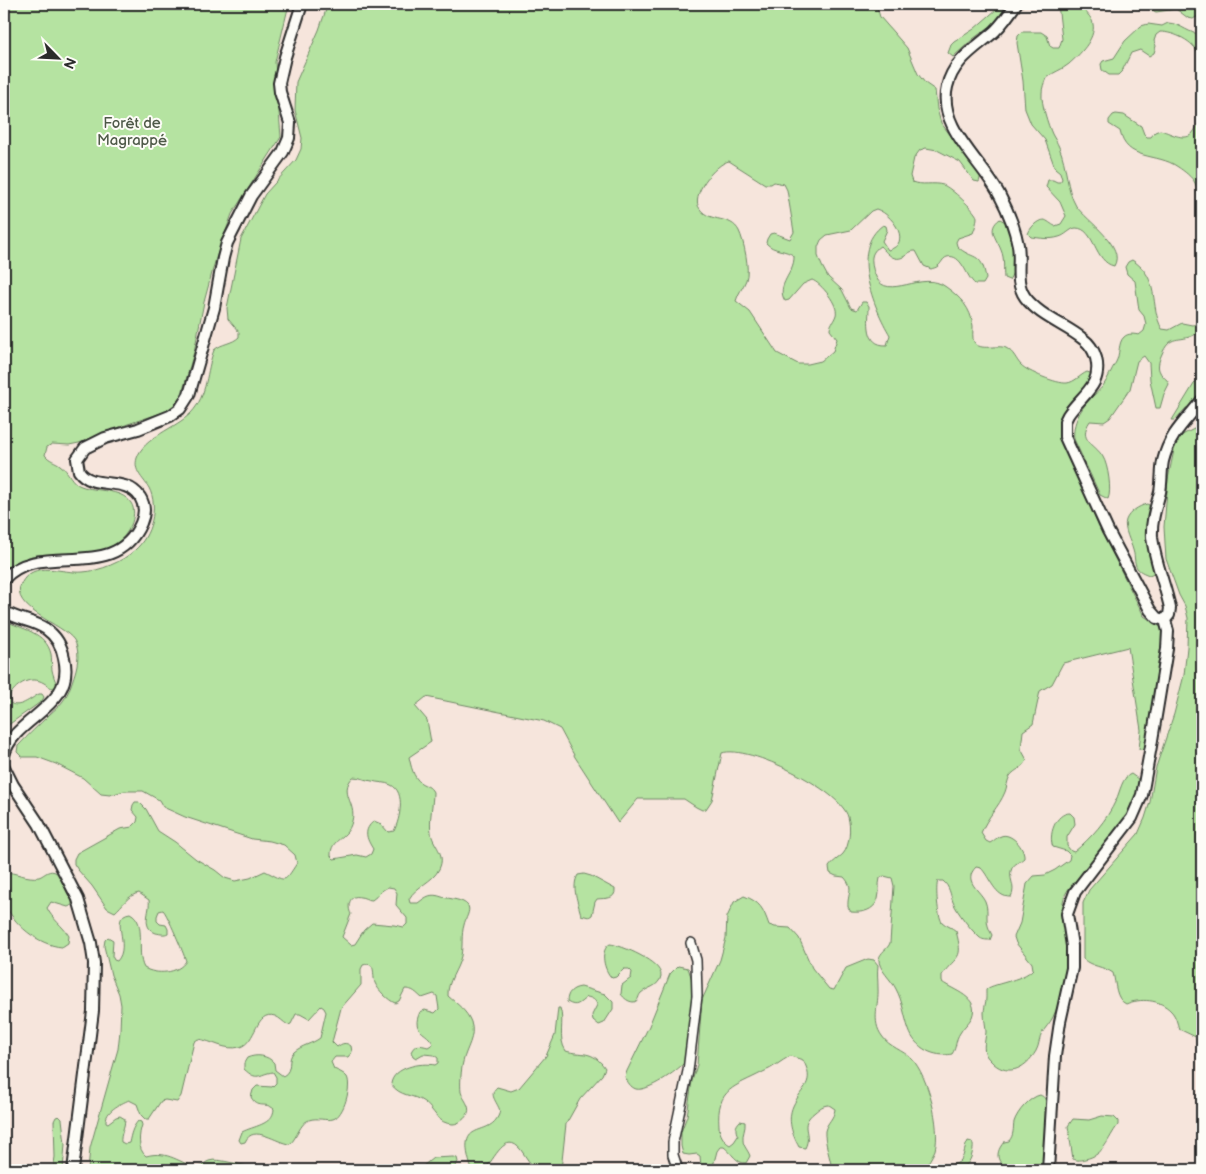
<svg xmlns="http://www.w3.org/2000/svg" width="1206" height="1174" font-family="'Balsamiq Sans',sans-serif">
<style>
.green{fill:#b5e3a1;stroke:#708766;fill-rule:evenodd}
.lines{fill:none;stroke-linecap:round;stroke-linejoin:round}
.minor-casing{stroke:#2b2b2b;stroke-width:12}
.tertiary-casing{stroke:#2b2b2b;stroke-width:14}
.minor{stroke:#fdfcf7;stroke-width:9}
.tertiary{stroke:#fdfcf7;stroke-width:10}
.labels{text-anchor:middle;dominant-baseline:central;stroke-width:4;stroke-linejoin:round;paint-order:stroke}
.park-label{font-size:15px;fill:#4e5948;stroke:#fdfcf7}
</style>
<rect width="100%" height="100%" fill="#f6e5dc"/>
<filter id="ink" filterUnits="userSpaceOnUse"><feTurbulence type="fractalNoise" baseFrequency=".02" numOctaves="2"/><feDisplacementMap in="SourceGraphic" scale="10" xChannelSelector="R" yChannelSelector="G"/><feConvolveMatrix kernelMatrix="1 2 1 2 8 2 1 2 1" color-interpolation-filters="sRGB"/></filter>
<g filter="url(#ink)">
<path class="green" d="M4,4H289L275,62L281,137L232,214L216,258L204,302L194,352L181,397L174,405L167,411L128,424L79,443L69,445L52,444L47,447L45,455C50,461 55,461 60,465C69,471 71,483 81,486C96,492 121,488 131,503C135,509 134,518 131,525C117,556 85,554 55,554C49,555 42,554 36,555C23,558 13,564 4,573Z
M328,4H876L880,17L907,48L918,74L925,83L935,90L937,109L941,123L981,175L979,182L974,181L960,162L937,150L926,148L920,150L914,158L910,176L912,182C922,186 933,182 943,185C950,187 976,211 977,217C977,222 975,228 973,233L958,238L956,242L957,246C972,261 982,250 986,279L983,284H975C966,277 962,253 947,257C942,259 942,263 938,266C936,268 933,268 931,269L924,266L916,251C910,251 909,253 905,256C894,263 887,253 880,246C874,250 871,255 872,262C872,267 874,272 876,277C887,302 923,269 946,287C960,297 971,308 973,326C973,331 972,338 974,342C980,352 997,344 1006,348C1014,352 1016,360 1021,365C1028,372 1057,384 1067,383C1075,382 1080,375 1087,372L1090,373L1092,377L1089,383L1060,422L1059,430L1062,441L1099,527L1144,616L1162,628L1163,645L1147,750L1139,749L1141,730L1128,647L1063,663L1052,684L1040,691L1033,724L1023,731L1021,749L1027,760C1023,769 1015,769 1010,776C1007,781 1007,787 1005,792C999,807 987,817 981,833L986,841L990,843C994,841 997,837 1001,836C1011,832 1025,848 1024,858C1021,861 1014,864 1012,868C1007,878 1017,886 1011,897C995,898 990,877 981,868L976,867C962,881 980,890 985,901C990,913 983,920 992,935L990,940C986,940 982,940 979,937C971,930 957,912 953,902C950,894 950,887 943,881H938C935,887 938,917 942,922C946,926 952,927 956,931C964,961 957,954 942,975V982C954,991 980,997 972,1017C969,1023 963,1027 960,1033C955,1040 957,1047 952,1054C934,1058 915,1048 909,1030C904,1016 903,1002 896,989C892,980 878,969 879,959C880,952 888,949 890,943L894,886L892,878L884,876L880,878C878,885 880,892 878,899C874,911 862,913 851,912L848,907C847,893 855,889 844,877L836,876L830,873L829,867C833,861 838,859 843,854C850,846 851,827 848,817C841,790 748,744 722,753L712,800L706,809L702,810L696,807L684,799H638L618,823L575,757L560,729L544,721L426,697L415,706L427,720L431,742L409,757C411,766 413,777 421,783C426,786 430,786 433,792C433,805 429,819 431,832C432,845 447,853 439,869C433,882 416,886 409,899L410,903H418C427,896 431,893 442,897C450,899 463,899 468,906C471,911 465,919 464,925C461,935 463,945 461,956C458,970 447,981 448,996C457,1004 467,1011 471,1022C476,1037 466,1048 463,1062C461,1070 460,1084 461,1092C463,1099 471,1106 468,1113C466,1118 459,1124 453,1124C437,1124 435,1110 424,1102C413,1094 400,1097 391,1084C393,1067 421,1062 435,1065L438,1063V1058L434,1055L423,1054L416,1058L413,1056L411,1052C415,1043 420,1045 428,1047L433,1044C428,1031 410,1033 420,1012L425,1010L435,1013L439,1009L437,996L434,994L422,998C416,993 414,989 405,989L399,1001L395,1003C388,1000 378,990 375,983C372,975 377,961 363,965L361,969V985L341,1008L332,1042L337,1047C342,1043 346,1042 351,1046L352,1052L348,1057H335L331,1062L334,1069C338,1071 344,1073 347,1077C352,1086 344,1116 333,1119C326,1121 317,1117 309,1120C300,1123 297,1138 290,1144C278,1144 253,1123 245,1142L241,1143L239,1140L242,1132C253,1126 273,1125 274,1109C265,1101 258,1110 251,1097L253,1090L257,1086L272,1087L276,1083V1077L273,1072C258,1074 258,1082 244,1069V1063L247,1058C256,1054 268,1055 274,1063L275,1070L283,1076C294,1070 286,1059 294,1052C302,1045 312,1044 320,1038L326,1012L324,1008L321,1006L309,1019L300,1014H296L291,1024L288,1025C283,1022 280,1018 275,1016C255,1010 257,1042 240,1047C225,1051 213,1041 198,1039L194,1042L181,1096L177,1102L165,1100L161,1101L149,1119H145L141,1115L137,1104L129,1100C120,1104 105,1111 106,1122L108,1123L116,1117L120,1116L125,1119C125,1127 120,1135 121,1142L125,1144L129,1143C131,1134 132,1128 138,1121L141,1122L142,1125C139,1134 137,1149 146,1156C169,1150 178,1163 199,1168C203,1166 205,1162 209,1161C218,1157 245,1168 258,1166L262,1170H88L90,1148L112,1070L118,1049L120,1031L121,1005L119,994L111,975L104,946L105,940L108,937L113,940L112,956L114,960L117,961C132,945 108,916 130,913C148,922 135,952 144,968C156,975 178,974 186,961C184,954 167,913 163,910L159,911L157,916V921L160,924L166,925L168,929V933C164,935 161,934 156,933C140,927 151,911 149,900L139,893C128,895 123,905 115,912L107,908L92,886L78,870L74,864V859L77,853L120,829L132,827L137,822L138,817L132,810L133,805L135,802H139L146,809L158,831L175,842L196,859L215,870L225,878L235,881L250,878L265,871C286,881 283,885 297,863L295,855L284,845L270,841L252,839L185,817L163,807L159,800L143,791H124L110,795L101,794L83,778L56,764L37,757H22L17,752L18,746C28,735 39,725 50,714C54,710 60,706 63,701C69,693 72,682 75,673C78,663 80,650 74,640C63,624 9,608 21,584C33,559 63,574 83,572C100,571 122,562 135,550C151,536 159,507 149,488C143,478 133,471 137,458C143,438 176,428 191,413C208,395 206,371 214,350C222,343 232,344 239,337V332L228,319L227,308L241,239L265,194L296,160L301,149L302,138L295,110L296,82L319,30ZM729,161L765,184H771L774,182L784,184L787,190L794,232L790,239L774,233L770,234L767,239L766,243C774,252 786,249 794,256C795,273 775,285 785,301L789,300L803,284L812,280C821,283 839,305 836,315C834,321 830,324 830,330L837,339L833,351L821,361L808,364H798L777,353L750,312L736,301C738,293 743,288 746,280C750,270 744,241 739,231C731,215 710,223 700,209C689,196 715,164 729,161ZM876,209C893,214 913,244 888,250L882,241L887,230L886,226L883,225C849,249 874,308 890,335L887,345C864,346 869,320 869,306L866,302H862L857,310L851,308L842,290L828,277L822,266L818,256V247L821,240L827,235L851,230L871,211ZM353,777C360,777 365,780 372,781C378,783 385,782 391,785C406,792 400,819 394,831L388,832L381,824L374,821C363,830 366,838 373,849L371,854L366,857L357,855L334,859L331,856C330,838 348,840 352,821C357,803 338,793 353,777ZM388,887L394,888L397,893L396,905L407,918V924L404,927L394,925L372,923L364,930L355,944L351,945L342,937L351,914C347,907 349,894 360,897C364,897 367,900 372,900C378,896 381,890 388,887Z
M998,4H1011L1000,19L973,39L953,57L948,53L951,45L954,42L974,29L997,9Z
M1058,4H1082C1083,12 1092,16 1093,24C1096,39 1079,55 1069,64C1062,70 1053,72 1046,78C1044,83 1042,88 1042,93C1041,103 1048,125 1052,134C1054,138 1057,142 1059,147C1067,165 1066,189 1076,206C1087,221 1126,246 1114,266C1094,262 1095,228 1076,228C1071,228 1065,236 1059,237C1050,240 1040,238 1031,237L1028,234C1030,228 1037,220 1044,220C1047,220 1052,225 1055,226L1061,224L1066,216L1060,202L1046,187L1048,180H1053L1057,182H1060L1062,179L1060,172L1055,168L1045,140L1031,124L1025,109L1023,81L1017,43L1018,36L1022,32H1041L1047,36L1050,46L1053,48H1059L1062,39Z
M1149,4H1202V14L1193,19L1188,18L1176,9L1156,12L1152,10Z
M1168,23C1181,23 1190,36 1202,33V71C1201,66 1201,60 1199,55C1194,41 1174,32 1160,32L1156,35L1154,41L1156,46L1154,53L1149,56L1140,50L1131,53L1122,71L1118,75H1109L1102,70L1101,64L1103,61L1114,58L1125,41L1141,26L1148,24L1162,26Z
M1116,114L1124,115L1141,126L1144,134L1147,137H1151L1155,132L1160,130C1169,132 1184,142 1192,134C1196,129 1198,124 1202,120V205C1197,199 1199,191 1195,183C1192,177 1184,171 1178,167C1157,152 1126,162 1120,131L1109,124V120L1113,115Z
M1000,219L1007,223C1013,239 1020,264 1009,280L1004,278C1003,269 1005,259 1001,250C997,239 986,229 1000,219Z
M1132,260C1161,278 1149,306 1162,329L1169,330L1182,323L1192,325L1200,324L1202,320V337L1196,334C1178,344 1171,332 1161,356C1159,361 1157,367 1160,372C1162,377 1167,378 1169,384L1164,394L1160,408H1156L1150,380L1149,363L1144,356L1137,361L1130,389L1110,418L1104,422L1090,421C1077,441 1095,443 1103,457C1108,465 1112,491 1108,499L1100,495L1074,439C1072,423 1081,408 1092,397C1095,394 1100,390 1103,386C1108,379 1111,370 1116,362C1120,355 1118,342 1124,337C1128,333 1134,334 1139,335L1144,331L1146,324L1144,316L1139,310L1135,281L1127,274L1125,267L1128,262Z
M1200,378L1202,379V397L1194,405L1186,408L1175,420H1172L1194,384Z
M1202,419V1040L1179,1029C1177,1023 1176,1016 1171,1011C1160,999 1140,998 1126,1004C1115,999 1116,983 1113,973C1103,966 1092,967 1083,959V903L1089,890L1138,834L1145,818L1150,802L1156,767L1174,714L1184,675L1187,647L1188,618L1185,606L1179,595L1166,559L1164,527L1168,479L1174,450L1178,440L1184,434L1194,429Z
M1147,504L1149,505L1150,514L1147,520L1156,570L1154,573L1149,575C1144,573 1138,571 1136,566C1134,561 1135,555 1133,550C1131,542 1123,529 1126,520C1129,512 1139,506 1147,504Z
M4,620C21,629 46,632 51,654C52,659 51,664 52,670C53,675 55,680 57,685L55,688C49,688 49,686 44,683C31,675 17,684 10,695V703C19,709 30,699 39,694H42L44,697L42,701L4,728Z
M1131,774L1138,779C1142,806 1119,828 1104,848C1097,857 1090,867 1082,875C1075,882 1067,888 1064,898C1059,912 1070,948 1068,966C1066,983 1060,1002 1053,1017C1050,1023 1045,1028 1042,1033C1039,1039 1039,1046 1036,1051C1025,1070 1006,1078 990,1060C981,1052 985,1043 986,1032C986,1026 984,1019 984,1013C984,1008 986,1003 986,998C986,997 986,992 986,990C989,984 1023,981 1033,969L1032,963L1016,943L1014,937L1020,923L1027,884L1034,876L1045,875L1055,870L1069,860L1070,855L1066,851L1053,847C1048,836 1055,813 1070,813L1074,817L1075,824L1067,837V846L1071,851L1074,852C1091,838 1107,820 1116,800C1120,792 1122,777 1131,774Z
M4,872C15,872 27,879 39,877C45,875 49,868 57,873C64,879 65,893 72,900V905L68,907L51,902L47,908C52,919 63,926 69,936L68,943L62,947C38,945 13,924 4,902L9,894V887L4,886Z
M584,874L591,876L615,889C616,900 605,898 597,899L595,902L592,915L589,917L581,915C578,902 571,887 578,875Z
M744,896C760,902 763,908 769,925L775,927L790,928L799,938L812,968L829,989L834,990L846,968L868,959L874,960L878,965C877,973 878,980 878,988C879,1005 871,1021 882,1036C889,1047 903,1050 912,1059C928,1076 941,1127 935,1150C932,1157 927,1164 924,1170H832C831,1160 824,1141 825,1131C827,1122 834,1119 835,1109L829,1105C823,1105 820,1108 815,1112C797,1126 813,1132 805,1148L799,1147C792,1134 787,1120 793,1106C802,1086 816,1084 803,1060L790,1056C781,1061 773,1068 763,1072C735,1087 716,1088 719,1126C719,1133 724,1142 730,1145L734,1142L738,1136C735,1130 735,1126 740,1121L745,1122C746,1129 742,1134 743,1140C743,1146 748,1150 750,1156L746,1163C737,1164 731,1152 724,1147H720L717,1151L712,1170H703L701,1167L700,1156L697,1154L689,1155L683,1154L681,1146V1132L687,1116L692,1081L697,1065L702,1000L720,960L726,938L727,917L734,902Z
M610,944C621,945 662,962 661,976C659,987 648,987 641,993C638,996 639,1001 634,1002C628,1002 624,998 621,994L622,985L631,978L632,972L629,969H624L616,977L612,978C604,971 599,950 610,944Z
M678,966L688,968L695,988L685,1062C677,1071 648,1092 636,1089C630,1087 628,1082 625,1077L627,1071L649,1026L670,974Z
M581,987L605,994L613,1002V1009L604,1023L599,1025L593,1020L592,1015L597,1005C596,1000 592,998 587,997C579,1003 577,1008 567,1002C567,993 572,988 581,987Z
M558,1008H560C565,1022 557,1038 566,1051C582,1056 592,1049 605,1068L602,1075L580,1099L566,1124L561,1170H536C530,1164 526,1157 521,1150C505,1130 495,1159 484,1170H472C453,1114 492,1142 500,1111C497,1101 488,1095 497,1087L511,1091L519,1088L546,1056L555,1035Z
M1040,1095C1044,1097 1044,1097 1046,1101C1051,1113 1045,1155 1044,1170C1035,1170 1025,1172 1016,1170C999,1167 992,1156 1004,1142L1009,1141C1014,1135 1013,1129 1014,1122C1017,1112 1030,1097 1040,1095Z
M59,1116L62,1119L65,1144L63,1170H53L55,1157L54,1121L56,1117Z
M1102,1116L1114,1117L1118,1121V1125C1107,1139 1105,1155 1085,1159C1081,1160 1078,1161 1073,1159L1068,1126L1073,1119L1089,1120Z
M968,1141L972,1142C974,1146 973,1149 972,1154C968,1171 954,1170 939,1170C946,1165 955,1167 961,1160C965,1155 964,1147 968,1141Z
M453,1157L457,1158L458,1162L452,1170H418L433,1158Z"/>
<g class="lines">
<g class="minor-casing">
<path id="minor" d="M678,1170L673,1155V1142L688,1071L697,996L696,960L691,943"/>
</g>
<g class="tertiary-casing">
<path id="tertiary" d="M1016,4C1010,13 1003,23 995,31C976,48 953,60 947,87C937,127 983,162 1000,196C1008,211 1015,229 1018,245C1021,263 1014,281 1025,297C1039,316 1066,325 1083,339C1090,344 1094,351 1096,358C1103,386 1081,395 1068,415L1065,421V437L1108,531L1150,610L1157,618L1165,620
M4,579C41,538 114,585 141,523C145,514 145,505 140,497C125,475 93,491 79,471L77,459L85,448L105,438L138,429L170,416L180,409L189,395L214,308L223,258L227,243L251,196L283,152L289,138L290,123L280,92L279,83L285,57L302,4
M4,611C17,620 33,620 46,629C56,636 62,647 64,658C76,708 14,716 4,755
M1165,620L1169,615L1170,608C1165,584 1155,562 1152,537C1151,521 1156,507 1160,492C1162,481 1161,471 1163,461C1170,433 1186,421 1202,400
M4,767L13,785L39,824L78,899L91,943L94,963L93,1011L73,1170
M1048,1170L1055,1056L1060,1022L1072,968V946L1067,914L1075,892L1132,818L1142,795L1151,746L1167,649L1168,631L1165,620"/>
</g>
<use href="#minor" class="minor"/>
<use href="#tertiary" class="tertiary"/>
</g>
</g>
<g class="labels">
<g class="park-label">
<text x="132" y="123">Forêt de<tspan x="132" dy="17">Magrappé</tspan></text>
</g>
</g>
<rect width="1206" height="1174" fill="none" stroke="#fdfcf7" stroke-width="20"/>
<rect x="10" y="10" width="1186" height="1154" fill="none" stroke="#2b2b2b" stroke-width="2" filter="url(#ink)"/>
<g transform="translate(58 58) rotate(114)" stroke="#fdfcf7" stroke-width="4" paint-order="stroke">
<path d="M0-4L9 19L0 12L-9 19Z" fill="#2b2b2b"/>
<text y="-8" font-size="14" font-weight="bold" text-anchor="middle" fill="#2b2b2b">N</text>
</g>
</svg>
